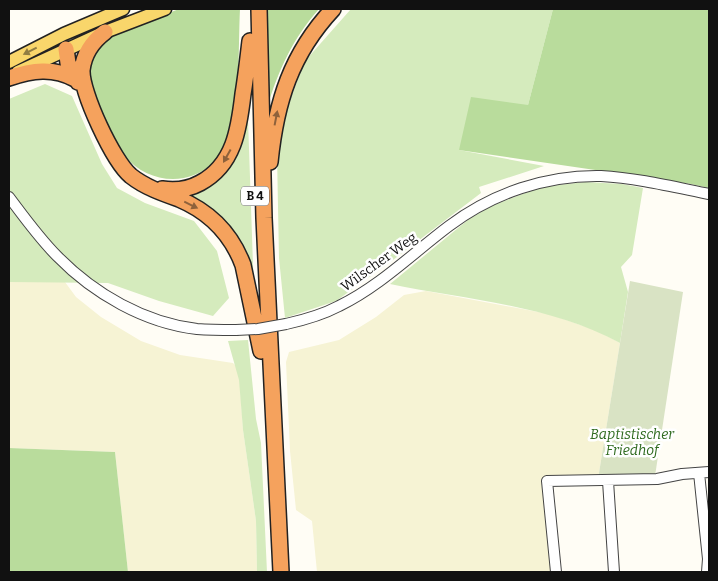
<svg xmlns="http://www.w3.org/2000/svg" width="718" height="581" font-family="Bitter,serif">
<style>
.farmland{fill:#f6f3d4}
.green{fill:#d5ebbd}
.forest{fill:#b9dc9c}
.cemetery{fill:#d9e3c4}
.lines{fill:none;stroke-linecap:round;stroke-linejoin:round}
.minor-casing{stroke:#444;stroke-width:12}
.major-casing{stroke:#222;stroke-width:15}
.highway-casing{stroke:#222;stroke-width:18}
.minor{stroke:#fff;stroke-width:10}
.major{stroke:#f9d66b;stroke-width:12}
.highway{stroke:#f5a25d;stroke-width:15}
.minor-bridge-casing{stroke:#444;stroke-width:12;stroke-linecap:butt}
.minor-bridge{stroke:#fff;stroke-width:10}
.oneway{fill:#917d42}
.oneway2{fill:#8e613b}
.labels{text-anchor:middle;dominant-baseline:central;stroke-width:5;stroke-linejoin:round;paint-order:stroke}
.shield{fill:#fff;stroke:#585858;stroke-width:1}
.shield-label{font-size:12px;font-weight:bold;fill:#111}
.street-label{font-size:14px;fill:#111;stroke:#fff}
.park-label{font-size:14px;font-style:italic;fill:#2f6b1f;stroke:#fff}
</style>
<rect width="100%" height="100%" fill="#fffdf5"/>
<path class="farmland" d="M9,282H65L76,297L101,317L141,341L180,355L233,363L239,369L243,430L256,521L257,572H128L115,452L9,448Z
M426,291L549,314L598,331L620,343L598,479H549L559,572H317L312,521L296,510L290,451L286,362L289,352L339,340L376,317L404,295Z"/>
<path class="green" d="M351,9H553L528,105L459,150L544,166L479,187L481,193L389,263L336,301L285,318L279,258L277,155L283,118L305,61Z
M45,84L72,96L102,164L117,188L145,203L194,221L217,251L229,298L213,316L159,301L108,283L9,282V99Z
M247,90L254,294L250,272L179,192L215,178Z
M585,182L622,184L643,188L632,255L621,267L628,292L620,343C550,305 467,300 390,284L469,219L491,206L541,187Z
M248,340L256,419L261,443L267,572H257L256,521L243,430L239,380L228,341Z"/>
<path class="forest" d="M179,9H240C238,48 241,109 225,144C220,158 208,170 194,175C170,185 141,176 125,156C114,143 108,125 101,109C96,98 87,82 86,70C86,59 97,44 105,38Z
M267,9H319C293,38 278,71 267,108Z
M553,9H709V188L691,184L459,150L471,97L528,105Z
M9,448L115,452L128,572H9Z"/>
<path class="cemetery" d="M630,281L683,292L655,476L598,479Z"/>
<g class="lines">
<g class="minor-casing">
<path id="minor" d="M9,197C24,217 39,238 57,256C94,294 145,323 197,329C210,330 223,330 236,330
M286,324C304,320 322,315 339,306C380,286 413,253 449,226C493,193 546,175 601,176C637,178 674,187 709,194
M699,473L708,559L707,572
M608,481L614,572
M556,572L547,481L657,479L682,474L709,472"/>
</g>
<g class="major-casing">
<path id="major" d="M9,62L64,34L123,9
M18,72L105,32L165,9"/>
</g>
<g class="highway-casing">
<path id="highway" d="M259,9L264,218L281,572
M105,32C93,41 84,53 82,70C81,92 113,161 131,176C145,187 162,193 179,199C210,212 231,233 243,265L261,351
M66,49L68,63L78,82
M9,78C32,70 53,67 75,79
M270,162C276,102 291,54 333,9
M162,189C175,191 189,189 200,183C234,165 239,129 243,94C246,76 248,58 250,41"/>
</g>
<use href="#minor" class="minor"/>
<use href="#major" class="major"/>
<use href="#highway" class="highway"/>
<g class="minor-bridge-casing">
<path id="minor-bridge" d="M236,330L258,329L286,324"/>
</g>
<use href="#minor-bridge" class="minor-bridge"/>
</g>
<defs><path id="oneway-solid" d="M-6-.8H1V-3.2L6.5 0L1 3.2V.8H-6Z" transform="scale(1.25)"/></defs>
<use class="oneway" href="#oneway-solid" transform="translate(30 51) rotate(153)"/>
<g class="oneway2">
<use href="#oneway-solid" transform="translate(276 118) rotate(-79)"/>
<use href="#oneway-solid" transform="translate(227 156) rotate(119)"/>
<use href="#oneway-solid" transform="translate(191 205) rotate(26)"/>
</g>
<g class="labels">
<rect class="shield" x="241" y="186.5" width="28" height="19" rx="4"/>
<g class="shield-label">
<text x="255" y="196">B 4</text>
</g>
<g class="street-label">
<text transform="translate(379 262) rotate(-36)">Wilscher Weg</text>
</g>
<g class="park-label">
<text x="632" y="434">Baptistischer<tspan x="632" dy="16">Friedhof</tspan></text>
</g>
</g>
<rect width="718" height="581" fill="none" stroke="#111111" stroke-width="20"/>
</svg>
